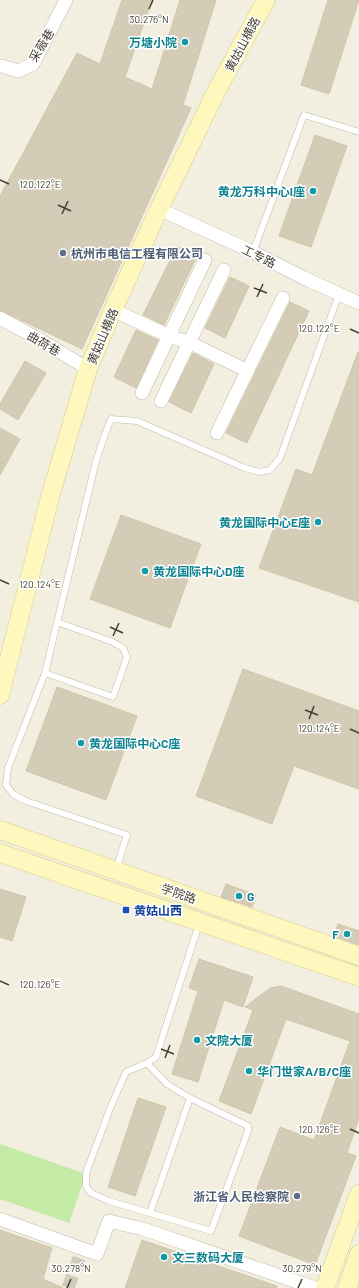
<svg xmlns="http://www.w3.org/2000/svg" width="359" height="1288" font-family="Barlow,'Noto Sans SC',sans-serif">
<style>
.green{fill:#c3eba6}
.building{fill:#d4ccb6;stroke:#d0c5a8}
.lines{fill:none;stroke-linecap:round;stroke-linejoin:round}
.street-tunnel{stroke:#cfccbe;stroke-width:13;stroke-dasharray:13 6;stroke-linecap:butt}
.lane-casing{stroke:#c1bba6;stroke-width:7}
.street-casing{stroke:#c1bba6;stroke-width:14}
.secondary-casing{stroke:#d6cc8c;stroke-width:19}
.lane{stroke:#fff;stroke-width:6}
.street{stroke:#fff;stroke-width:13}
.secondary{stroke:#fff8be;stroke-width:18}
.ticks{fill:none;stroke:#443f32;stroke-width:1.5}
.culture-dot{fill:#0f9aa8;stroke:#fff;stroke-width:1.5}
.service-dot{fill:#5c6f8a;stroke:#fff;stroke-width:1.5}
.transit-dot{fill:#1a4fb4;stroke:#fff;stroke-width:1.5}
.labels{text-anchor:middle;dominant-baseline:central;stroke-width:3;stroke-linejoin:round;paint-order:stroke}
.culture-label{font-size:12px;font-weight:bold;fill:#0d838f;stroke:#fff;text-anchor:start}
.street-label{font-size:12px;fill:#443f32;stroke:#fff}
.service-label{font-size:12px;font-weight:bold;fill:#4e5e75;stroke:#fff;text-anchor:start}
.transit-label{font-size:12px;font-weight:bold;fill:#164399;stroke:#fff;text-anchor:start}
.ticks-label{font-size:10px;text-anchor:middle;fill:#443f32;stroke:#fff;stroke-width:3;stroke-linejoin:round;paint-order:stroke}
</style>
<rect width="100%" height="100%" fill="#f2efe1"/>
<path class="green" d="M0,1144L86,1174L69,1223L0,1199Z"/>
<path class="building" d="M122,0H152L125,77L152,89L180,0H216L183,105L191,108L82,349L0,310V196L77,53L100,64Z
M328,0H359L329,94L301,85Z
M315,135L347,146L311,247L279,236Z
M177,246L197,256L164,325L143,315Z
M230,277L249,286L225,338L205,328Z
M290,302L309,311L247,443L226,433Z
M136,330L158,340L136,388L114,377Z
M358,352H359V602L259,568L296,469L312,475Z
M193,353L214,364L191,413L169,402Z
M25,361L46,373L18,420L0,409V404Z
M0,428L20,439L0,475Z
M121,515L201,544L170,628L90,599Z
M243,669L359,711V789L294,766L272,824L196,796Z
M57,687L137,716L106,800L26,771Z
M226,884L256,895L252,907L221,897Z
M0,889L26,897L12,941L0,937Z
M338,924L359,931V945L334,936Z
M199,959L253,977L243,1007L224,1000L198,1082L172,1074L198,991L189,988Z
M281,986L359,1014V1118L347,1153L356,1156L315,1265L239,1236L280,1127L314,1140L350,1041L286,1019L251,1114L219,1101L253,1010L245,1007L270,988Z
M138,1098L166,1107L135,1196L108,1187Z
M0,1230L52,1248L43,1279L63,1288H0Z
M142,1240L277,1286L276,1288H125Z"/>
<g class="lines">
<path class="street-tunnel" d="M68,1288L79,1258"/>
<g class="lane-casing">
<path id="lane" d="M253,252L304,115L359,132
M45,673L113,697L127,657L123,648L113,642L57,622
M116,869L127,835L26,801L13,794L6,785L8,768L45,673L96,461L105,434L111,419L137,421L245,468L259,472L270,470L280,458L339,294
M147,1063L167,1084L190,1098L248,1126V1131L211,1231L109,1201L91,1193L86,1186V1173L111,1106L126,1072L147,1063L156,1057L199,924
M150,1213L190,1098"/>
</g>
<g class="street-casing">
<path id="street" d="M2,66L18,71L33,64L66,0
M159,209L253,252L304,278L359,303
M113,310L169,336L190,343L248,371
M0,318L42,341L88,369
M142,393L205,260
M161,401L224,270
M217,433L283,298
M0,1219L97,1254L109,1221L143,1229L315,1288"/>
</g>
<g class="secondary-casing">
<path id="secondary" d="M0,695L50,497L88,369L113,310L159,209L218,88L266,0
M0,830L359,956
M0,853L359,977
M325,1288L359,1194
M347,1288L359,1254"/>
</g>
<use href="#lane" class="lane"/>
<use href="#street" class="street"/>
<use href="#secondary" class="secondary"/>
</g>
<path class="ticks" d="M149,9L153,0M0,180L9,184M58,205L71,211M62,214L68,201M254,288L267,293M257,297L263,284M350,329L359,333M0,580L9,584M110,627L123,633M113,636L119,623M305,710L318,715M309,719L314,706M350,729L359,733M0,981L9,985M161,1049L174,1054M165,1058L170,1045M350,1129L359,1133M67,1288L71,1279M298,1288L302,1279"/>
<g class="culture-dot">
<circle cx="185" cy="42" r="4"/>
<circle cx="313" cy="191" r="4"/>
<circle cx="318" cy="522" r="4"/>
<circle cx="145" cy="571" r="4"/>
<circle cx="81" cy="743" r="4"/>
<circle cx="239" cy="896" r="4"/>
<circle cx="347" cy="934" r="4"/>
<circle cx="197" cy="1040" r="4"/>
<circle cx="249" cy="1071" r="4"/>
<circle cx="164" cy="1257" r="4"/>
</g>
<g class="service-dot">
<circle cx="63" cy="253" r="4"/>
<circle cx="297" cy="1196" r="4"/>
</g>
<rect class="transit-dot" x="122" y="906" width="8" height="8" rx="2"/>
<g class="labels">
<g class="culture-label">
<text x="177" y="42" text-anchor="end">万塘小院</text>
<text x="305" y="191" text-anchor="end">黄龙万科中心I座</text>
<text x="310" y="522" text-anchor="end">黄龙国际中心E座</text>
<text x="153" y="571">黄龙国际中心D座</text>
<text x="89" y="743">黄龙国际中心C座</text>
<text x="247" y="896">G</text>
<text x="339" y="934" text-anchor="end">F</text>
<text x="205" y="1040">文院大厦</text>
<text x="257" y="1071">华门世家A/B/C座</text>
<text x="172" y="1257">文三数码大厦</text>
</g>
<g class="street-label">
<text transform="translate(242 44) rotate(-62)">黄姑山横路</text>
<text transform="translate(41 45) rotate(-59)">采薇巷</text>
<text transform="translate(259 256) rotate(26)">工专路</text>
<text transform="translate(102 336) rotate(-67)">黄姑山横路</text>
<text transform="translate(44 343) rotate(30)">曲荷巷</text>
<text transform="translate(179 893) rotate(19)">学院路</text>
</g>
<g class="service-label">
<text x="71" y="253">杭州市电信工程有限公司</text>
<text x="289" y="1196" text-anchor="end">浙江省人民检察院</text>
</g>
<g class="transit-label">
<text x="134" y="910">黄姑山西</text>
</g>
</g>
<g class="ticks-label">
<text x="149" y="23">30.276°N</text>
<text x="40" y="188">120.122°E</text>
<text x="319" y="332">120.122°E</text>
<text x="40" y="588">120.124°E</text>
<text x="319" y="732">120.124°E</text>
<text x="40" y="988">120.126°E</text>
<text x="319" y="1133">120.126°E</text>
<text x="71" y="1272">30.278°N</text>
<text x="302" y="1272">30.279°N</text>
</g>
</svg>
